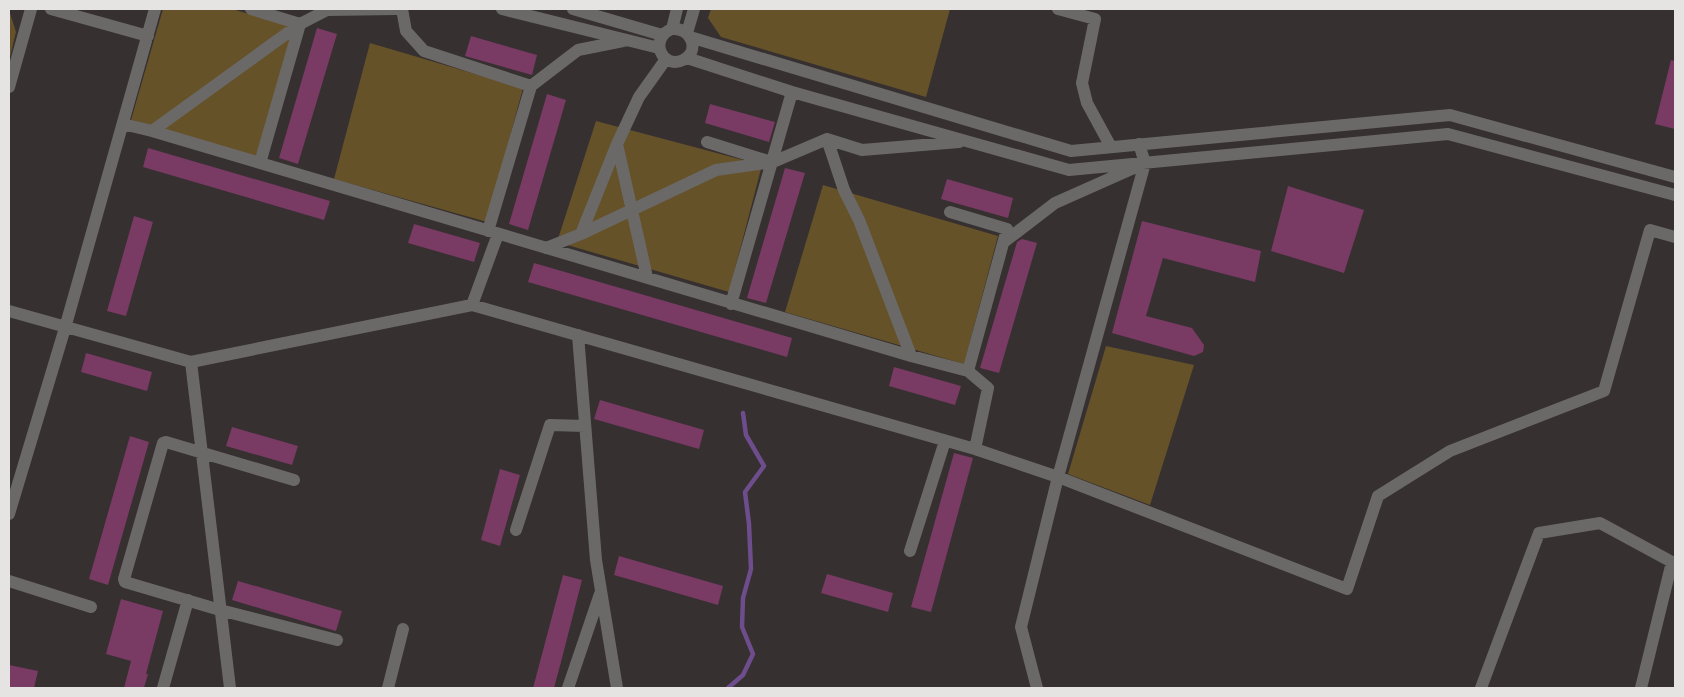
<svg xmlns="http://www.w3.org/2000/svg" width="1684" height="697" font-family="Manrope,sans-serif">
<style>
.green{fill:#655229}
.lines{fill:none;stroke-linecap:round;stroke-linejoin:round}
.stream{stroke:#6e4d8c;stroke-width:4.5}
.building{fill:#793a64}
.minor{stroke:#6b6968;stroke-width:12}
</style>
<rect width="100%" height="100%" fill="#363030"/>
<path class="green" d="M163,9H232L293,27L259,157L131,120Z
M711,9H950L926,97L721,37L708,18Z
M9,10L16,32L9,61Z
M370,43L523,88L487,222L334,179Z
M596,121L762,165L729,292L557,242Z
M823,185L998,236L964,364L785,312Z
M1106,346L1194,365L1150,505L1068,474Z"/>
<g class="lines">
<path class="stream" d="M728,688L743,675L753,654L742,627L743,598L751,569L749,524L745,492L764,466L746,435L743,413"/>
</g>
<path class="building" d="M317,28L337,34L298,164L279,158Z
M471,36L537,55L532,75L465,56Z
M1671,60L1675,61V129L1655,124Z
M547,94L566,100L528,230L509,224Z
M710,104L775,122L769,142L705,123Z
M148,148L330,201L324,220L143,167Z
M785,168L805,173L766,303L747,298Z
M947,179L1013,198L1008,218L941,199Z
M1288,186L1364,210L1344,273L1271,251Z
M134,216L153,222L126,316L107,311Z
M1142,221L1261,251L1255,282L1163,258L1146,316L1192,328L1204,345L1203,352L1194,356L1112,333Z
M414,224L480,243L474,262L408,243Z
M1022,239L1037,243L999,373L980,368L1017,242Z
M534,263L792,338L787,357L528,282Z
M86,353L152,372L147,391L81,372Z
M894,367L961,386L955,405L889,386Z
M600,400L704,430L699,449L594,419Z
M232,427L298,446L292,465L226,446Z
M130,436L149,442L108,585L89,579Z
M954,453L973,458L931,612L911,607Z
M500,469L520,475L500,546L481,540Z
M619,556L723,586L718,605L614,575Z
M827,574L893,593L888,612L821,593Z
M563,575L582,580L561,662L554,688H533Z
M238,581L342,611L336,631L232,600Z
M121,599L163,611L146,674H148L144,688H124L131,661L106,654Z
M9,665L38,671L34,688H9Z"/>
<g class="lines">
<path class="minor" d="M51,9L148,36
M251,9L300,24L260,163
M402,9L406,31L424,51L531,86L488,231
M502,9L659,48
M573,9L662,35
M1058,9L1095,19L1082,83L1087,103L1111,147
M672,29C691,27 701,51 683,60C662,70 648,38 672,29L677,9
M687,33L694,9
M690,37L1071,151L1450,115L1675,177
M687,58L792,92L1069,170L1448,134L1675,195
M531,86L578,50L623,41
M9,87L31,9
M123,124L152,131L260,163L911,356L968,371L988,388L975,449
M152,131L300,24L327,10L396,9
M827,139L844,190L859,220L911,356
M707,142L768,161
M617,144L647,277
M950,212L1007,229L968,371
M581,234L617,144L639,97L666,59
M1004,242L1055,203L1136,167
M546,248L581,234L716,170L773,162L827,139L862,150L959,142
M731,304L792,92
M472,305L498,234
M9,311L191,362L472,305L975,449L1058,477L1347,589L1378,496L1450,451L1604,391L1650,230L1675,237
M578,335L596,560L617,688
M191,362L230,688
M294,480L166,442L163,443L124,579L125,582L220,610L337,640
M9,514L65,328L155,9
M516,530L550,425L585,426
M910,551L945,441
M9,581L91,607
M163,688L188,600
M388,688L403,629
M568,688L600,594
M1037,688L1021,627L1058,477L1145,163L1139,144
M1481,688L1539,533L1600,523L1672,562L1641,688"/>
</g>
<rect width="1684" height="697" fill="none" stroke="#e6e3e3" stroke-width="20"/>
</svg>
